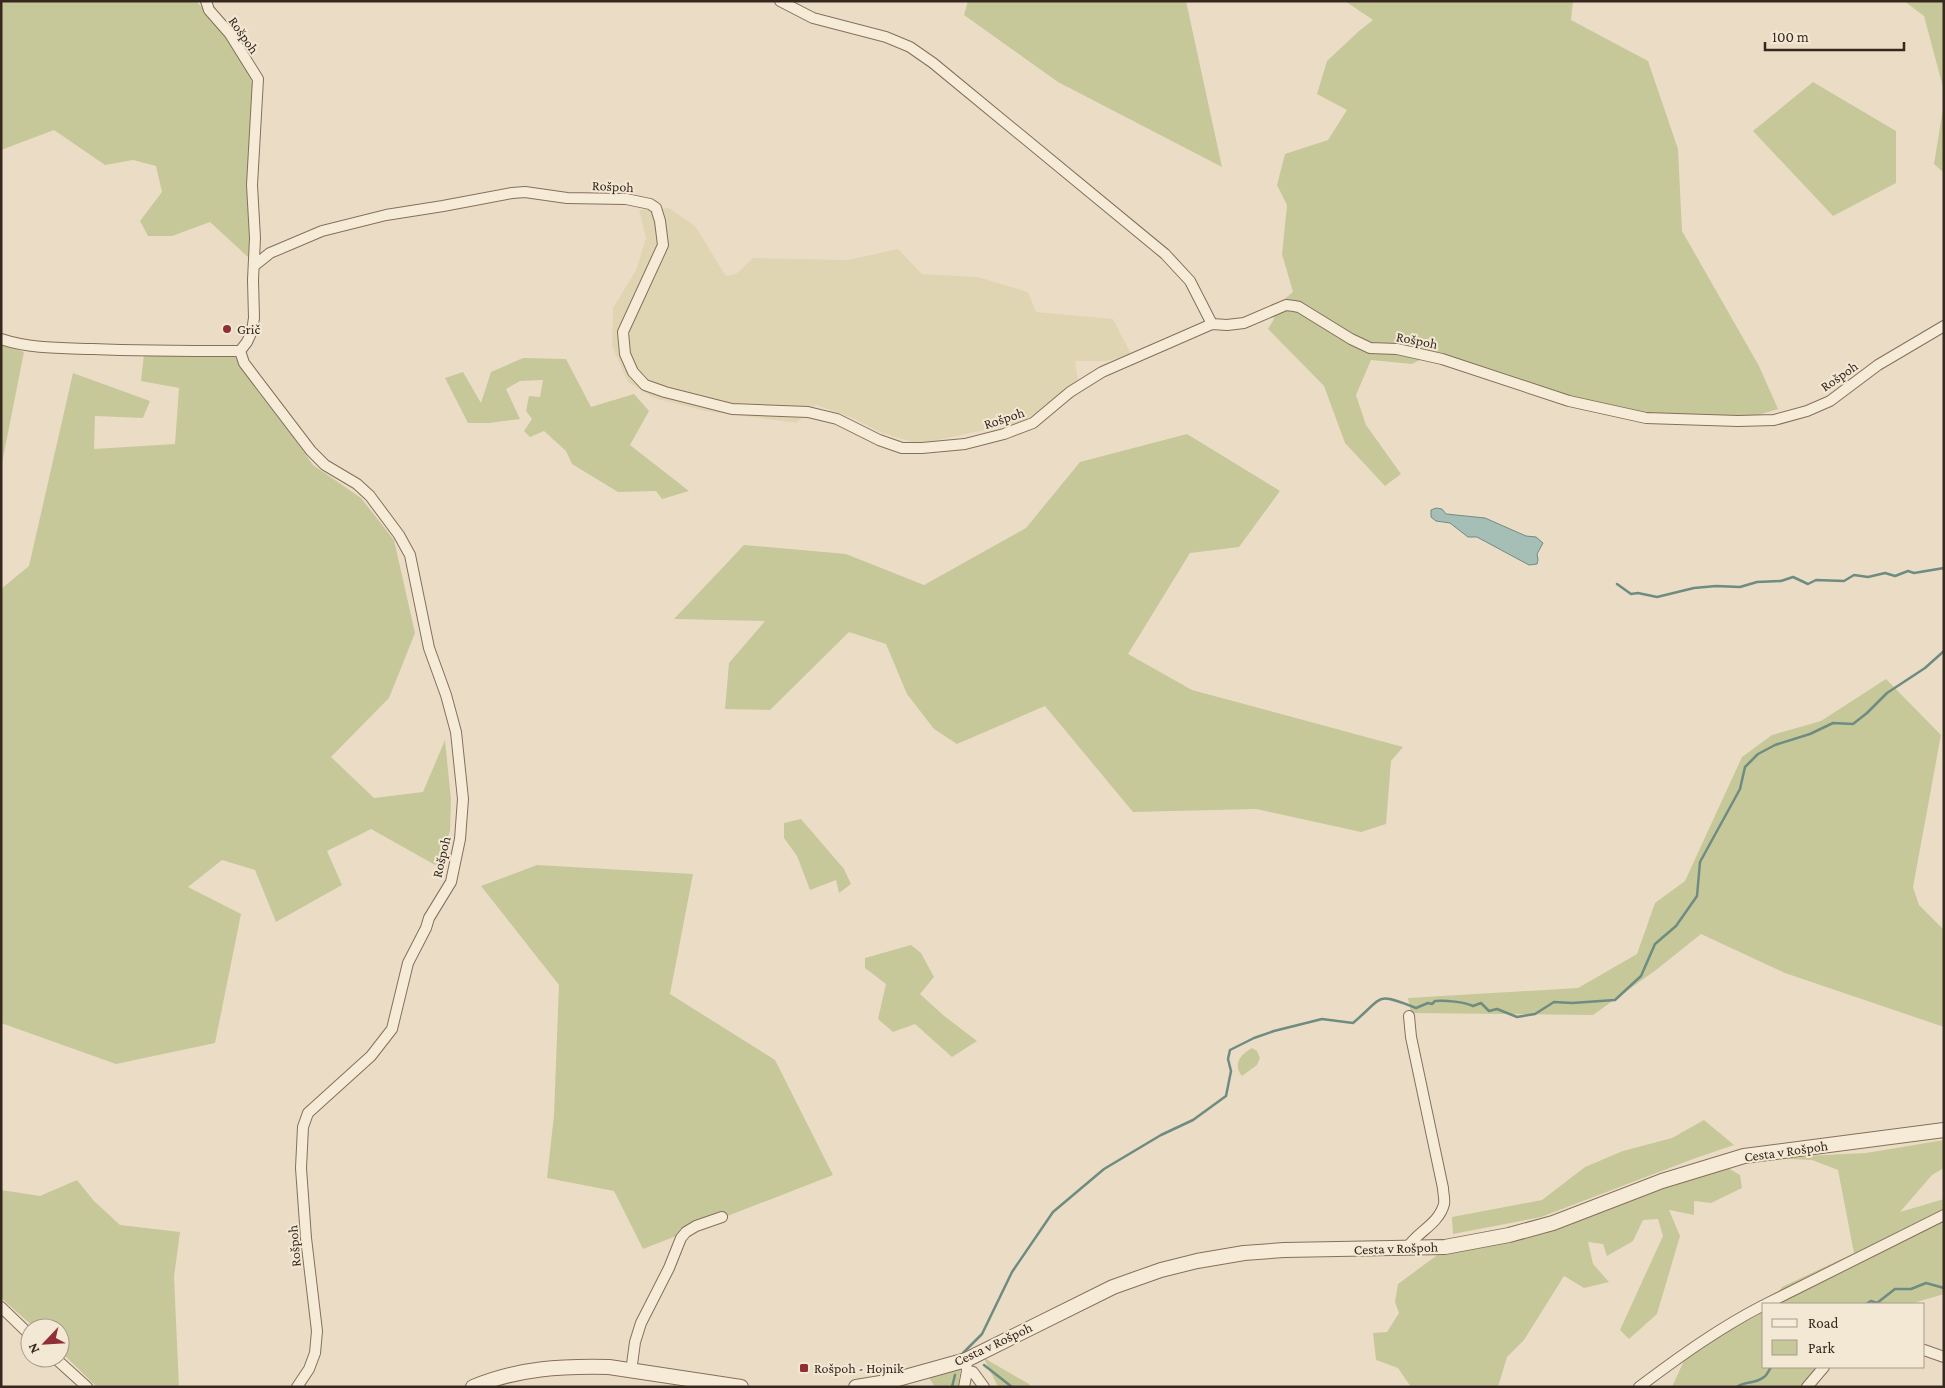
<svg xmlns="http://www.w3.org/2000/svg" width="1945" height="1388" font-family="'Crimson Pro',serif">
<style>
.farmland{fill:#e0d5b3}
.green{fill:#c6c899}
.water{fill:#a6bfb6;stroke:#6e8c82}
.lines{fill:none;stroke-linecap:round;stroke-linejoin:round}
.stream{stroke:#6e8c82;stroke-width:2.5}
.minor-casing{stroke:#856f5c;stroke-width:12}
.tertiary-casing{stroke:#856f5c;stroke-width:16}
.minor{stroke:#f6ebd7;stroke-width:10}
.tertiary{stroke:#f6ebd7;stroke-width:14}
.poi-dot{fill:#8f3038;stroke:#f3e8d4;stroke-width:2}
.labels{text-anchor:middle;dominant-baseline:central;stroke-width:4;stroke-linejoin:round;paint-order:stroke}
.street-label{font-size:14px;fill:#36281f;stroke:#f3e8d4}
.poi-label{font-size:14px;fill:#36281f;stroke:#f3e8d4;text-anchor:start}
</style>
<rect width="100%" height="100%" fill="#ebddc5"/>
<path class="farmland" d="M669,208L695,226L726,276L736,274L753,258L848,260L898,249L922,274L978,277L1028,292L1036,312L1113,319L1131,354L1107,361H1075L1078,380L1023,422L928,442H912L882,433L850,417L816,405L796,423L705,411L654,398L628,382L612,346L613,308L636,270L646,238L639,210Z"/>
<path class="green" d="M1,1H196L228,36L248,68L255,94L253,240L248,257L210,222L172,236H148L140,221L162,192L156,166L133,160L105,165L54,130L1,150Z
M968,1H1186L1222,167L1058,82L964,15Z
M1345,1H1573L1571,20L1648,61L1678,149L1682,231L1759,366L1778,409L1748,418L1645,414L1503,379L1436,352L1412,364L1371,360L1356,395L1366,425L1401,474L1385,486L1345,443L1324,386L1268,329L1274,319L1275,307L1293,292L1282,254L1287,205L1277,185L1285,154L1328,140L1347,110L1317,94L1327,61L1359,31L1373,20Z
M1904,1H1944V91L1924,16Z
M1813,82L1896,131V183L1833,216L1753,131Z
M1944,103V173L1934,164Z
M1,344L24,352L1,468Z
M144,354L235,357L313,465L361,498L394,540L415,633L389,698L331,757L374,798L423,792L445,740L451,800L450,831L437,866L371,829L327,851L342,885L276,922L255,870L222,860L188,887L241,914L215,1043L116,1064L1,1023V589L29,566L73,373L150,401L143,418L95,416L94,449L175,444L179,388L141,381Z
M523,358L566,359L591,407L634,394L649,411L630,445L689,491L662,499L656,491L618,492L572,464L566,451L544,431L530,437L524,431L532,419L526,411L529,396L540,397L543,380L520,381L506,389L520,419L489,423H468L445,378L463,372L481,403L491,372Z
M1187,434L1280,491L1239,547L1190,553L1128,654L1192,690L1403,747L1391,761L1386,824L1361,832L1256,809L1133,812L1045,706L957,744L934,729L907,694L886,644L849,632L770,710L725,709L729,663L765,621L674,619L744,545L846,554L924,585L1026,528L1080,462Z
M1886,679L1941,735L1913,887L1919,905L1944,930V1027L1785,973L1701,934L1656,970L1593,1015L1411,1013L1408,998L1578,988L1637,954L1655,903L1685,881L1742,757L1772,735L1821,721Z
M801,819L844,869L851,884L839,893L836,880L810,890L797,856L784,838V823Z
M537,865L693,874L670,994L775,1060L833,1175L643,1249L614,1191L547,1178L554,1115L559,985L481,886Z
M911,945L921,953L934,977L920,994L943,1015L977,1041L952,1057L915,1024L893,1032L878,1019L886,984L865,968V958Z
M1252,1048L1257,1051L1260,1058L1257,1065L1242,1076C1232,1064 1241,1054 1252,1048Z
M1704,1120L1734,1145L1693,1159L1541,1217L1453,1234L1452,1217L1542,1200L1585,1167L1623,1151L1672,1138Z
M1944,1140V1168L1932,1175L1900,1212L1944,1199V1294L1910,1304H1770L1782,1287L1854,1253L1838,1170L1812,1160L1765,1158L1866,1153Z
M1725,1166L1740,1175L1742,1188L1711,1203L1694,1201V1215L1669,1210L1680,1236L1657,1314L1629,1339L1620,1330L1663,1236L1658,1219L1643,1220L1633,1241L1607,1256L1603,1244L1588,1242L1593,1264L1609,1282L1584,1288L1564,1276L1524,1340L1507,1357L1498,1387H1411L1398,1368L1376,1360L1373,1333L1387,1332L1399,1313L1395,1302L1398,1284L1440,1253L1624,1199Z
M77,1180L94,1201L120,1225L180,1232L174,1277L179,1387H97L60,1351V1328H35L1,1298V1190L40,1196Z
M1764,1312V1367H1819L1801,1387H1672L1687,1354Z
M984,1358L1029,1384L1030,1387H998Z
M961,1366L958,1387H935L928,1376Z"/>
<path class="water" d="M1436,508L1442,509L1446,514L1485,518L1526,536L1536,537L1543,543L1537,554L1538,560L1537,564L1529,565L1477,537H1468L1450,523L1436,521L1431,517V510Z"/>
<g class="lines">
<path class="stream" d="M1617,584L1631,594L1638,593L1657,597L1694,588L1716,586L1740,587L1757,582L1781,581L1793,577L1808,584L1816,580L1844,581L1854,575L1868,577L1885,573L1895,576L1908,571L1914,573L1944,568
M1866,1304L1871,1301L1877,1303L1895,1289H1911L1926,1283L1944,1288
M963,1353L982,1334L1012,1272L1053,1212L1104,1169L1161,1135L1193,1120L1226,1096L1231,1071L1228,1059L1230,1050L1254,1038L1274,1031L1322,1019L1353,1023C1385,996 1374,992 1416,1008L1428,1003L1432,1004L1435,1001C1446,1000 1464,1002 1473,1006L1481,1003L1489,1011L1497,1009L1517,1017L1535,1014L1554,1002L1572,1003L1615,1000L1641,976L1655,944L1676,926L1697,896L1700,862L1740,789L1745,767L1758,754L1775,745L1810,734L1833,723L1853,724L1867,713L1887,693L1925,668L1944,651
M984,1365L1012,1387
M952,1387L955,1375
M1737,1387C1744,1381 1756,1384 1764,1377C1767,1375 1769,1370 1771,1367"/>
<g class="minor-casing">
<path id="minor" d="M206,1L209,10L230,34L258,79L252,185L255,238L253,280L254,318L252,331L247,342L240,351
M780,1L813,18L886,37L910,47L933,63L1165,254L1190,281L1212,324
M255,265L270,253L322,231L386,215L443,206L512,193L525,192L567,198L626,199L650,204L656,208L660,221L663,245L623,332L625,354L633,372L645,385L665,392L732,409L808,412L837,419L879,440L902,448H922L965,444L1004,434L1033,423L1070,392L1102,372L1212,324L1227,325L1244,323L1286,305L1294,306L1299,307L1351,339L1370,348L1397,349L1442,359L1569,401L1646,418L1738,421L1774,420L1807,411L1830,401L1878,365L1944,326
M1,339C31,349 62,348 93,349C142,351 191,351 240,351
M240,351L244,363L311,451L325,465L357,484L370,496L399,535L410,555L429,648L446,695L456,732L463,799L460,839L451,882L429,918L426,928L408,963L392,1029L371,1056L308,1113L303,1127L301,1168L306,1238L317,1331L315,1353L309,1369L297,1387
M1407,1248C1417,1232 1439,1224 1444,1204C1445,1199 1443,1193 1443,1188L1411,1037L1409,1016
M1766,1304L1944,1215
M1,1307L30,1335
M1924,1350L1944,1357
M55,1358L87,1387
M966,1360L967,1371L973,1372L984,1387
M631,1372L635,1342L641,1323L669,1268L681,1238L686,1232L696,1226L722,1217
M964,1387L967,1371
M1639,1387C1679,1357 1719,1328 1764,1305
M1807,1387L1824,1367"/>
</g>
<g class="tertiary-casing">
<path id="tertiary" d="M473,1387C518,1368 562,1366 609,1367L741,1387
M856,1387L887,1382L966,1360L1113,1287L1161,1270L1197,1261L1244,1253L1284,1250L1445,1247L1509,1235L1553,1223L1662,1181L1744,1156L1944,1130"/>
</g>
<use href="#minor" class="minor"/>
<use href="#tertiary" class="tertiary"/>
</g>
<g class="poi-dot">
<circle cx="227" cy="329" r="5"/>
<rect x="799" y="1363" width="10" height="10" rx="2.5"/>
</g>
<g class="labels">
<g class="street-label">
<text transform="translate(244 35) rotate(55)">Rošpoh</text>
<text transform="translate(613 186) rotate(3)">Rošpoh</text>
<text transform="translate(1417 340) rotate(11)">Rošpoh</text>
<text transform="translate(1839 376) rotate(-35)">Rošpoh</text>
<text transform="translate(1004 418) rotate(-18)">Rošpoh</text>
<text transform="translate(441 857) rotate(-77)">Rošpoh</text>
<text transform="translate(1786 1151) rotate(-8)">Cesta v Rošpoh</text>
<text transform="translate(294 1246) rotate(-95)">Rošpoh</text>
<text transform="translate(1396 1248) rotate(-2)">Cesta v Rošpoh</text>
<text transform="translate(993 1344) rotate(-25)">Cesta v Rošpoh</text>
</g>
<g class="poi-label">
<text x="237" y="329">Grič</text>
<text x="814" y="1368">Rošpoh - Hojnik</text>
</g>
</g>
<rect width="1945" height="1388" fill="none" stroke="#36281f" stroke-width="5"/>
<rect x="1762" y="1303" width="162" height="65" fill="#f3e8d4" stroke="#a79b8c"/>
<rect x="1772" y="1319" width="25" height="8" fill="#f6ebd7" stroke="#a79b8c"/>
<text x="1808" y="1328" font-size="15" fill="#36281f">Road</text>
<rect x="1772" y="1340" width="25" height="15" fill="#c6c899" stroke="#a79b8c"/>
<text x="1808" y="1353" font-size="15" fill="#36281f">Park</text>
<g transform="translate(45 1343) rotate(245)"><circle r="24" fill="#f3e8d4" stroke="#a79b8c"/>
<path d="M0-4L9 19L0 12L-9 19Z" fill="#8f3038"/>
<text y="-8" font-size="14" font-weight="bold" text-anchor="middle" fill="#36281f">N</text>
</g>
<path d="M1765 42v8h139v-8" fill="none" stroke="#36281f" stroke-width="2.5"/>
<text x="1772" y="42" font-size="15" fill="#36281f" stroke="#f3e8d4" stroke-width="4" paint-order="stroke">100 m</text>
</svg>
